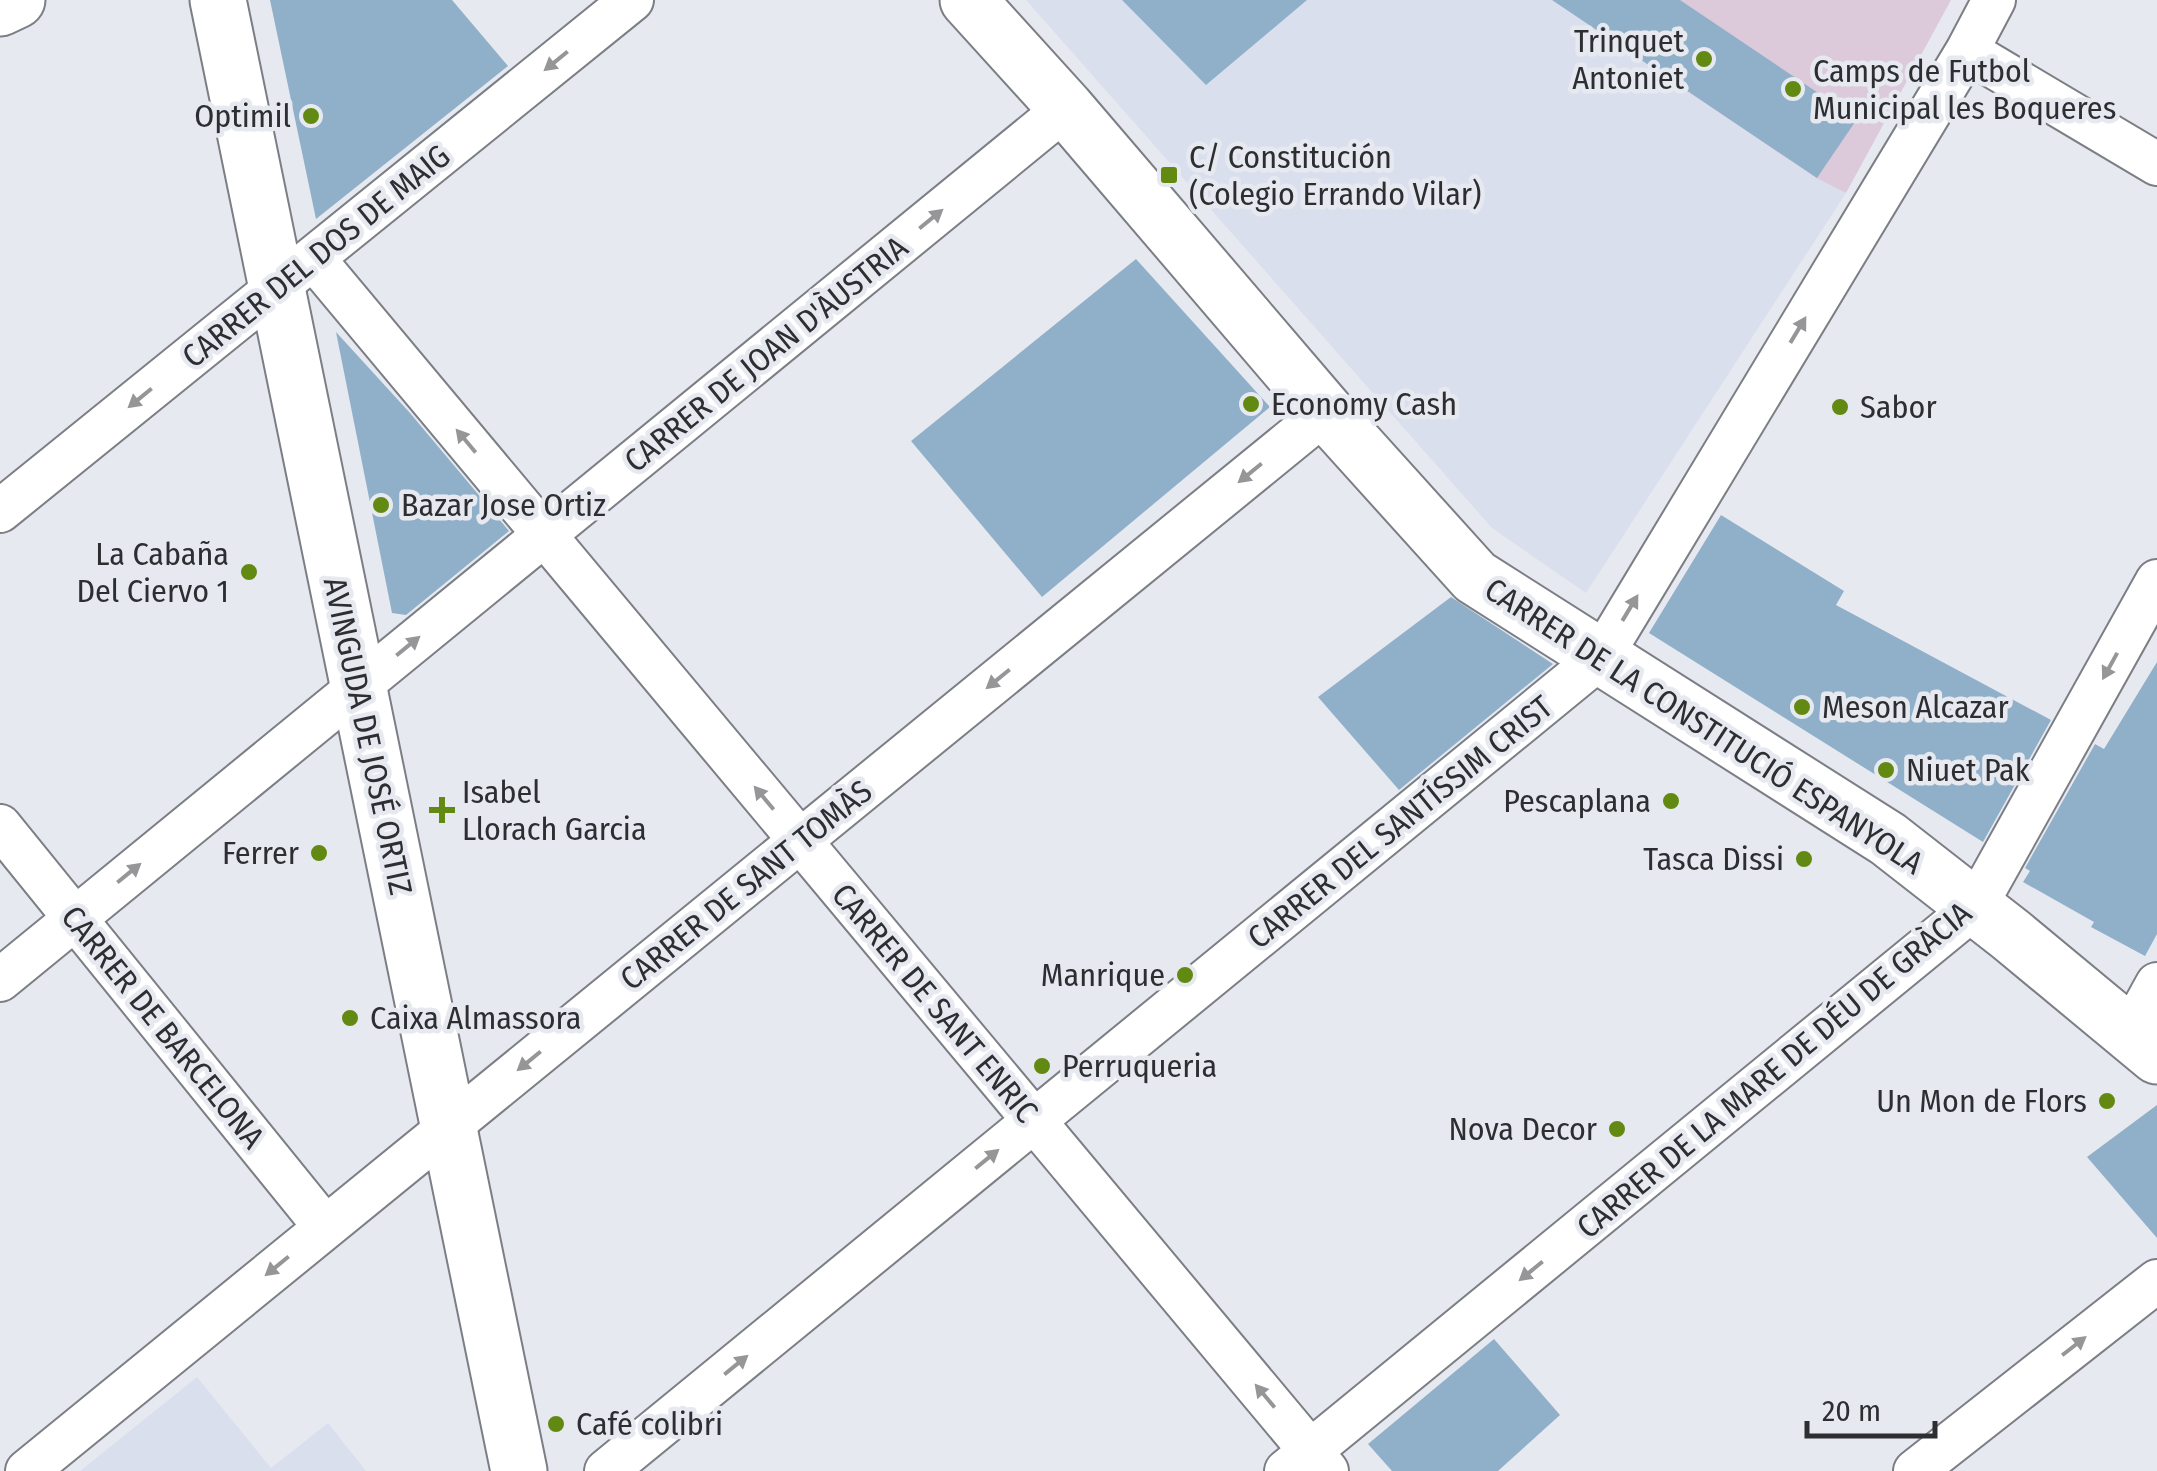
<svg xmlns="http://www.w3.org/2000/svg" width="2157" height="1471" font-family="'Fira Sans Condensed',sans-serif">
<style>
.built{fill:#dadfee}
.green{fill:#dccadb}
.building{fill:#90b0c9}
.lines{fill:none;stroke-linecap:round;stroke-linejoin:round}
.street-casing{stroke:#7b7e84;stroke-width:46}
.secondary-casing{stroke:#7b7e84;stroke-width:59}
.street{stroke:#fff;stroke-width:42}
.secondary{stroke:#fff;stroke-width:55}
.oneway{fill:#969698}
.poi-dot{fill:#628912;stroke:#e7e9f1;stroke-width:4}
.labels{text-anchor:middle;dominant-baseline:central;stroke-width:9;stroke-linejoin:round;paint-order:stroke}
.poi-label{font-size:32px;fill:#2d2e31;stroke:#e7e9f1;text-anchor:start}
.street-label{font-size:32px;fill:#2d2e31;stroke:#e7e9f1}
</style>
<rect width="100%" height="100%" fill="#e7e9f1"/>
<path class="built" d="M1026,0H1552L1816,178L1846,193L1586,593L1492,528Z
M197,1377L271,1468L328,1423L366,1471H80Z"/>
<path class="green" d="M1552,0H1951L1846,193L1816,178Z"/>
<path class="building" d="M270,0H452L508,66L316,219Z
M1122,0H1307L1206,85Z
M1552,0H1680L1857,119L1817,178Z
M1136,259L1270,407L1042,597L911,441Z
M336,332L410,413L509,531L406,615L392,613Z
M1721,515L1844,591L1836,605L2051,720L1983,842L1649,633Z
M1451,597L1553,664L1399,790L1318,697Z
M2157,662V934L2145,956L2091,927L2094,922L2023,882L2030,871L2025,868L2095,744L2104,749Z
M2157,1105V1238L2087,1157Z
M1494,1339L1560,1415L1498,1471H1392L1368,1444Z"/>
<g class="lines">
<g class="street-casing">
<path id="street" d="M1967,51L2157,164
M313,258L1327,1471
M0,511L632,0
M0,826L325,1227
M0,980L1066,108
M2130,1033L2157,984
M27,1471L1326,412
M606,1471L1601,657L1967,51L1994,0
M1286,1471L1975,907L2157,581
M1915,1471L2157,1281"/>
</g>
<g class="secondary-casing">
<path id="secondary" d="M218,0L519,1471
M968,0L1066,108L1326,412L1475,577L1888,839L2011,935L2157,1056
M0,8L17,0"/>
</g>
<use href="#street" class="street"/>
<use href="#secondary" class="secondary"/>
</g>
<defs><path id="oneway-solid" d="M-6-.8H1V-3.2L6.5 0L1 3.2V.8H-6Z" transform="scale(2.5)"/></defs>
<g class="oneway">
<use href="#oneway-solid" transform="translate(556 61) rotate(141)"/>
<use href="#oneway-solid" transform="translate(931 219) rotate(-39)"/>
<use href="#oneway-solid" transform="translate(1798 330) rotate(-59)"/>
<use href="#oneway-solid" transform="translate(140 398) rotate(141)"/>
<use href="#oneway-solid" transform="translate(466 441) rotate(-130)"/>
<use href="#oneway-solid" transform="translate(1250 473) rotate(141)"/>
<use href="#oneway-solid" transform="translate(1630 608) rotate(-59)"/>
<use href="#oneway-solid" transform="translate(408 646) rotate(-39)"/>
<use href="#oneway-solid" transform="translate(2110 666) rotate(119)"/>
<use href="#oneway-solid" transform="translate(998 679) rotate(141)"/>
<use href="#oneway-solid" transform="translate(764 798) rotate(-130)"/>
<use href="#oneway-solid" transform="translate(129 873) rotate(-39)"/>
<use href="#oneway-solid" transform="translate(529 1061) rotate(141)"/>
<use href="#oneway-solid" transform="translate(987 1159) rotate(-39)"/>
<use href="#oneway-solid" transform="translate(277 1266) rotate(141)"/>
<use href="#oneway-solid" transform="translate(1531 1271) rotate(141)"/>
<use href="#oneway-solid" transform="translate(2074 1346) rotate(-38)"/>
<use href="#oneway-solid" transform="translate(736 1365) rotate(-39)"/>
<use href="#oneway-solid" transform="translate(1265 1396) rotate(-130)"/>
</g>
<g class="poi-dot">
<circle cx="1704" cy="59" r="10"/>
<circle cx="1793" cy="89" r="10"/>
<circle cx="311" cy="116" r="10"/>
<rect x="1159" y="165" width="20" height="20" rx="5"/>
<circle cx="1251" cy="404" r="10"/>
<circle cx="1840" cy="407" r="10"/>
<circle cx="381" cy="505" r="10"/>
<circle cx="249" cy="572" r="10"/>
<circle cx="1802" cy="707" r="10"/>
<circle cx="1886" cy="770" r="10"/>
<circle cx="1671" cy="801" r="10"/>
<path d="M437 795h10v10h10v10h-10v10h-10v-10h-10v-10h10z"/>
<circle cx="319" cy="853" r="10"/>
<circle cx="1804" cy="859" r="10"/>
<circle cx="1185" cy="975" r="10"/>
<circle cx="350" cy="1018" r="10"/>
<circle cx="1042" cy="1066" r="10"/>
<circle cx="2107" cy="1101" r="10"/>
<circle cx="1617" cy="1129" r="10"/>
<circle cx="556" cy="1424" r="10"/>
</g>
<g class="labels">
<g class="poi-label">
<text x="1684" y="41" text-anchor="end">Trinquet<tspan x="1684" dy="37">Antoniet</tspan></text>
<text x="1813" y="71">Camps de Futbol<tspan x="1813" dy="37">Municipal les Boqueres</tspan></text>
<text x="291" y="116" text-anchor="end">Optimil</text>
<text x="1189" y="157">C/ Constitución<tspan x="1189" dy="37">(Colegio Errando Vilar)</tspan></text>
<text x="1271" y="404">Economy Cash</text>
<text x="1860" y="407">Sabor</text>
<text x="401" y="505">Bazar Jose Ortiz</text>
<text x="229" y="554" text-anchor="end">La Cabaña<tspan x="229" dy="37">Del Ciervo 1</tspan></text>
<text x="1822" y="707">Meson Alcazar</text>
<text x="1906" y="770">Niuet Pak</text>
<text x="462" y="792">Isabel<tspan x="462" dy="37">Llorach Garcia</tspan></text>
<text x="1651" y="801" text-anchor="end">Pescaplana</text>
<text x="299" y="853" text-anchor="end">Ferrer</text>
<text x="1784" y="859" text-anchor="end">Tasca Dissi</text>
<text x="1165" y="975" text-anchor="end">Manrique</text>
<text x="370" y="1018">Caixa Almassora</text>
<text x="1062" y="1066">Perruqueria</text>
<text x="2087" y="1101" text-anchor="end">Un Mon de Flors</text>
<text x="1597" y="1129" text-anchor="end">Nova Decor</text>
<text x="576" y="1424">Café colibri</text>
</g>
<g class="street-label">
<text transform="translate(316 256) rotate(-39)">CARRER DEL DOS DE MAIG</text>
<text transform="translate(766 354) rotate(-39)">CARRER DE JOAN D'ÀUSTRIA</text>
<text transform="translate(1704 726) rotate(33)">CARRER DE LA CONSTITUCIÓ ESPANYOLA</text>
<text transform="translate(368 736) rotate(78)">AVINGUDA DE JOSÉ ORTIZ</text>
<text transform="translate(1400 822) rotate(-39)">CARRER DEL SANTÍSSIM CRIST</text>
<text transform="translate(746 885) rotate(-39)">CARRER DE SANT TOMÀS</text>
<text transform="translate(935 1003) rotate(50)">CARRER DE SANT ENRIC</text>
<text transform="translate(163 1027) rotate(51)">CARRER DE BARCELONA</text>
<text transform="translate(1774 1070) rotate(-40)">CARRER DE LA MARE DE DÉU DE GRÀCIA</text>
</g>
</g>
<path d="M1807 1421v15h128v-15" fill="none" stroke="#2d2e31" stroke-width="5"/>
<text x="1822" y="1421" font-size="30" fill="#2d2e31" stroke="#e7e9f1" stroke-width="8" paint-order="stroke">20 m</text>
</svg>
